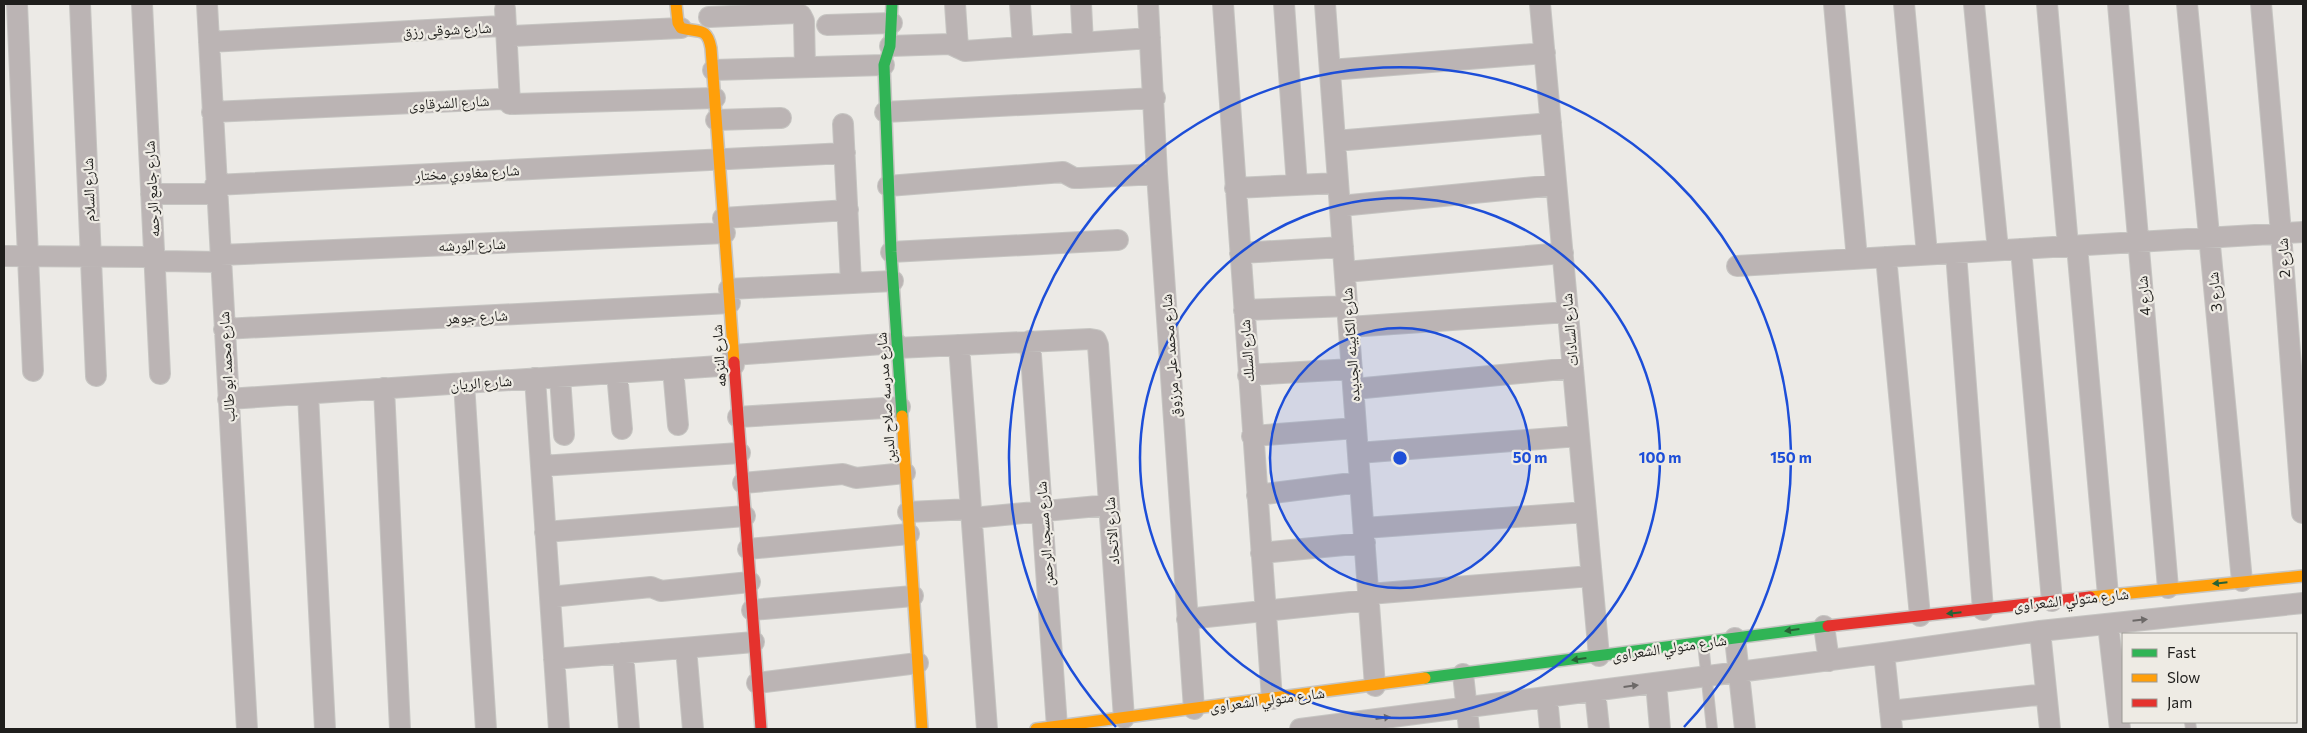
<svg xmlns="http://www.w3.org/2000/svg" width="2307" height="733" font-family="Commissioner,'Noto Naskh Arabic',sans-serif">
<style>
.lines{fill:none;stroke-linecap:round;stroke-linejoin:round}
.lane-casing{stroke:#c6c5c2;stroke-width:12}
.street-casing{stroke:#c6c5c2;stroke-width:22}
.fast-casing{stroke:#c6c5c2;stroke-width:14}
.slow-casing{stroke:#c6c5c2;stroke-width:14}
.jam-casing{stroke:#c6c5c2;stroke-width:14}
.lane{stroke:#bbb4b4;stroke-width:10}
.street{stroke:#bbb4b4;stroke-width:20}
.fast{stroke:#30b455;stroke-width:11}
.slow{stroke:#ff9f0a;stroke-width:11}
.jam{stroke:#e5322d;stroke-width:11}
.oneway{fill:#276236}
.oneway2{fill:#6d6968}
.ring{fill:none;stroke:#1d4ed8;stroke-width:2.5}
.labels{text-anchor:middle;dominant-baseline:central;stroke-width:4.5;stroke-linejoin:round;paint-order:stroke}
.street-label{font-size:15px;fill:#1f1e1c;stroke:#eeebe4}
.centre{fill:#1d4ed8;stroke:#eeebe4;stroke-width:2.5}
.ring-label{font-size:15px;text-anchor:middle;font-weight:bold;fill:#1d4ed8;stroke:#eeebe4;stroke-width:4.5;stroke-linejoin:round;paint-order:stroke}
</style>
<rect width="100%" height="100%" fill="#eceae6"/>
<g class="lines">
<g class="lane-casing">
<path id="lane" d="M1703,643L1712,729
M2190,722L2191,729"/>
</g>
<g class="street-casing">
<path id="street" d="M17,4L33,371
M80,4L96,376
M142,4L160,374
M207,4L247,729
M955,4L958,48
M1020,4L1023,47
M1081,4L1083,43
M1148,4L1157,174L1194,709
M1223,4L1272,699
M1284,4L1297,185
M1325,4L1375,686
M1540,4L1599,656
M1834,4L1857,259
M1904,4L1927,254
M1974,4L1998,250
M2047,4L2068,246
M2118,4L2168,588
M2187,4L2242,581
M2261,4L2281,233L2302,513
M505,9L510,104
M709,17L797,13L801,15L804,21L805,67
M827,25L892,23
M209,42L501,26L506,34L512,36L681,28
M890,46L950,44L965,51L1150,38
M713,70L884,65
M1330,70L1545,53
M212,112L502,99L514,104L715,98
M885,112L1155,98
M716,120L781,118
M843,124L851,283
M1335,141L1551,123
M215,185L845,153
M888,186L1063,172L1074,178H1080L1157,174
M1235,188L1338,183
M151,194H216
M1340,206L1556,185
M723,218L848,210
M2077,246L2108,595
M2021,249L2052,601
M891,252L1118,240
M1240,253L1343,247
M1956,253L1983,610
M220,255L725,233
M4,256L148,257L161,261L220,262
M1886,257L1920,616
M1737,266L2303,232
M1345,272L1563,253
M729,289L893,281
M1244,310L1348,306
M1349,327L1568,312
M224,329L730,303
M1030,341L1057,727
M959,345L987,729
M897,348L1090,339L1096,340L1098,345L1124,718
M733,355L896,343
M673,369L678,425
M617,373L622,429
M1248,375L1352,369
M560,377L564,435
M535,378L559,729
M464,383L486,729
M384,388L400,729
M1354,389L1573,368
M308,394L325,729
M228,399L734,365
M738,417L900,407
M1252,436L1356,428
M1358,453L1579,436
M541,466L740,453
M743,483L843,474L856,478L905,473
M1257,495L1360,482
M908,512L971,509
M972,518L1109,505
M1364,528L1586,512
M545,532L745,516
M748,549L909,534
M1261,553L1365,543
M1369,594L1591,576
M550,597L651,587L661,591L750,582
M752,610L913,596
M1187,619L1369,600
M2108,624L2120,729
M1824,626L1829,661
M2040,631L2050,729
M1735,638L1745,729
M686,648L693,729
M623,653L629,729
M1884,653L1892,729
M554,659L754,642
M1463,674L1469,729
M757,683L918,663
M1656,683L1660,729
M1595,691L1599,729
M1547,697L1550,729
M1890,711L2046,694
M1300,729L1884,653L2040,631L2303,603"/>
</g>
<g class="fast-casing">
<path id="fast" d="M892,4L890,46L884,65L891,252L902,416
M1425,678L1828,626"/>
</g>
<g class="slow-casing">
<path id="slow" d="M676,4L678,23L681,28C698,33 707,26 711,48L734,362
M902,416L922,729
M2090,597L2303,576
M1036,729L1425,678"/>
</g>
<g class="jam-casing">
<path id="jam" d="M734,362L761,729
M1828,626L2090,597"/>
</g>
<use href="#lane" class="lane"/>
<use href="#street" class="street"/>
<use href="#fast" class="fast"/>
<use href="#slow" class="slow"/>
<use href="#jam" class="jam"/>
</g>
<defs><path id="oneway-solid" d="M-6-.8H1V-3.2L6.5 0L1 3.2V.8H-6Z" transform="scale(1.25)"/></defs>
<g class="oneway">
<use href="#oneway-solid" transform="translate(2220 583) rotate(174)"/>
<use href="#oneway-solid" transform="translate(1954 613) rotate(174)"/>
<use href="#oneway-solid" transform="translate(1792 630) rotate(172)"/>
<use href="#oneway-solid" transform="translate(1579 659) rotate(172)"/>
</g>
<g class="oneway2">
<use href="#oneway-solid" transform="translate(2140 620) rotate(-6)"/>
<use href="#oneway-solid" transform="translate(1631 686) rotate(-7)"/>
<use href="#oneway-solid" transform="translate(1383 718) rotate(-8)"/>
</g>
<circle cx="1400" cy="458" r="130" fill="#1d4ed8" fill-opacity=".12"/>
<g class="ring">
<circle cx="1400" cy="458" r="130"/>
<circle cx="1400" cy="458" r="260"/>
<path d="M1116 727A391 391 0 1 1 1684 727"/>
</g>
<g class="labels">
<g class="street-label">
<text transform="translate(447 29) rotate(-3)">شارع شوقى رزق</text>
<text transform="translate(449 102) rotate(-3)">شارع الشرقاوى</text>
<text transform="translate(467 172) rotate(-3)">شارع مغاوري مختار</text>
<text transform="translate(151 189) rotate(-93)">شارع جامع الرحمه</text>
<text transform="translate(88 190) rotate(-92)">شارع السلام</text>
<text transform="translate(472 244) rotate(-2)">شارع الورشه</text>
<text transform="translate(2283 258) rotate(-94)">شارع 2</text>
<text transform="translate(2214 292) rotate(-96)">شارع 3</text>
<text transform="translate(2143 296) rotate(-95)">شارع 4</text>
<text transform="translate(477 316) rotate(-3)">شارع جوهر</text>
<text transform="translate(1569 330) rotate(-95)">شارع السادات</text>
<text transform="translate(1350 345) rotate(-94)">شارع الكابينه الجديده</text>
<text transform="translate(1246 351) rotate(-94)">شارع السلك</text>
<text transform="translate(718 356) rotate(-94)">شارع النزهه</text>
<text transform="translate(1170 356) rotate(-94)">شارع محمد على مرزوق</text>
<text transform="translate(226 367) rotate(-93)">شارع محمد ابو طالب</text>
<text transform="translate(481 382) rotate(-4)">شارع الريان</text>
<text transform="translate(885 398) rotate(-94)">شارع مدرسه صلاح الدين</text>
<text transform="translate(1111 531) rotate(-94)">شارع الاتحاد</text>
<text transform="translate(1044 534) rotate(-94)">شارع مسجد الرحمن</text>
<text transform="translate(2071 599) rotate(-6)">شارع متولي الشعراوى</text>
<text transform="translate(1669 647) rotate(-8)">شارع متولي الشعراوى</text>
<text transform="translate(1267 699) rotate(-7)">شارع متولي الشعراوى</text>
</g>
</g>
<circle cx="1400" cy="458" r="8" class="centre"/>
<g class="ring-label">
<text x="1530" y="463">50 m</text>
<text x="1660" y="463">100 m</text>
<text x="1791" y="463">150 m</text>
</g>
<rect width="2307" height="733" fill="none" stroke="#1f1e1c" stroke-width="10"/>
<rect x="2122" y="633" width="175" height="90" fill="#eeebe4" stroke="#9b9994"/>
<rect x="2132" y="649" width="25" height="8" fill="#30b455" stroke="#9b9994"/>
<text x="2167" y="658" font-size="15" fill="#1f1e1c">Fast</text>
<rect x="2132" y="674" width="25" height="8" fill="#ff9f0a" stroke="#9b9994"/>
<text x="2167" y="683" font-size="15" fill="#1f1e1c">Slow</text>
<rect x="2132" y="699" width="25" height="8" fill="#e5322d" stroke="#9b9994"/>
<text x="2167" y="708" font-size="15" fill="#1f1e1c">Jam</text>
</svg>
